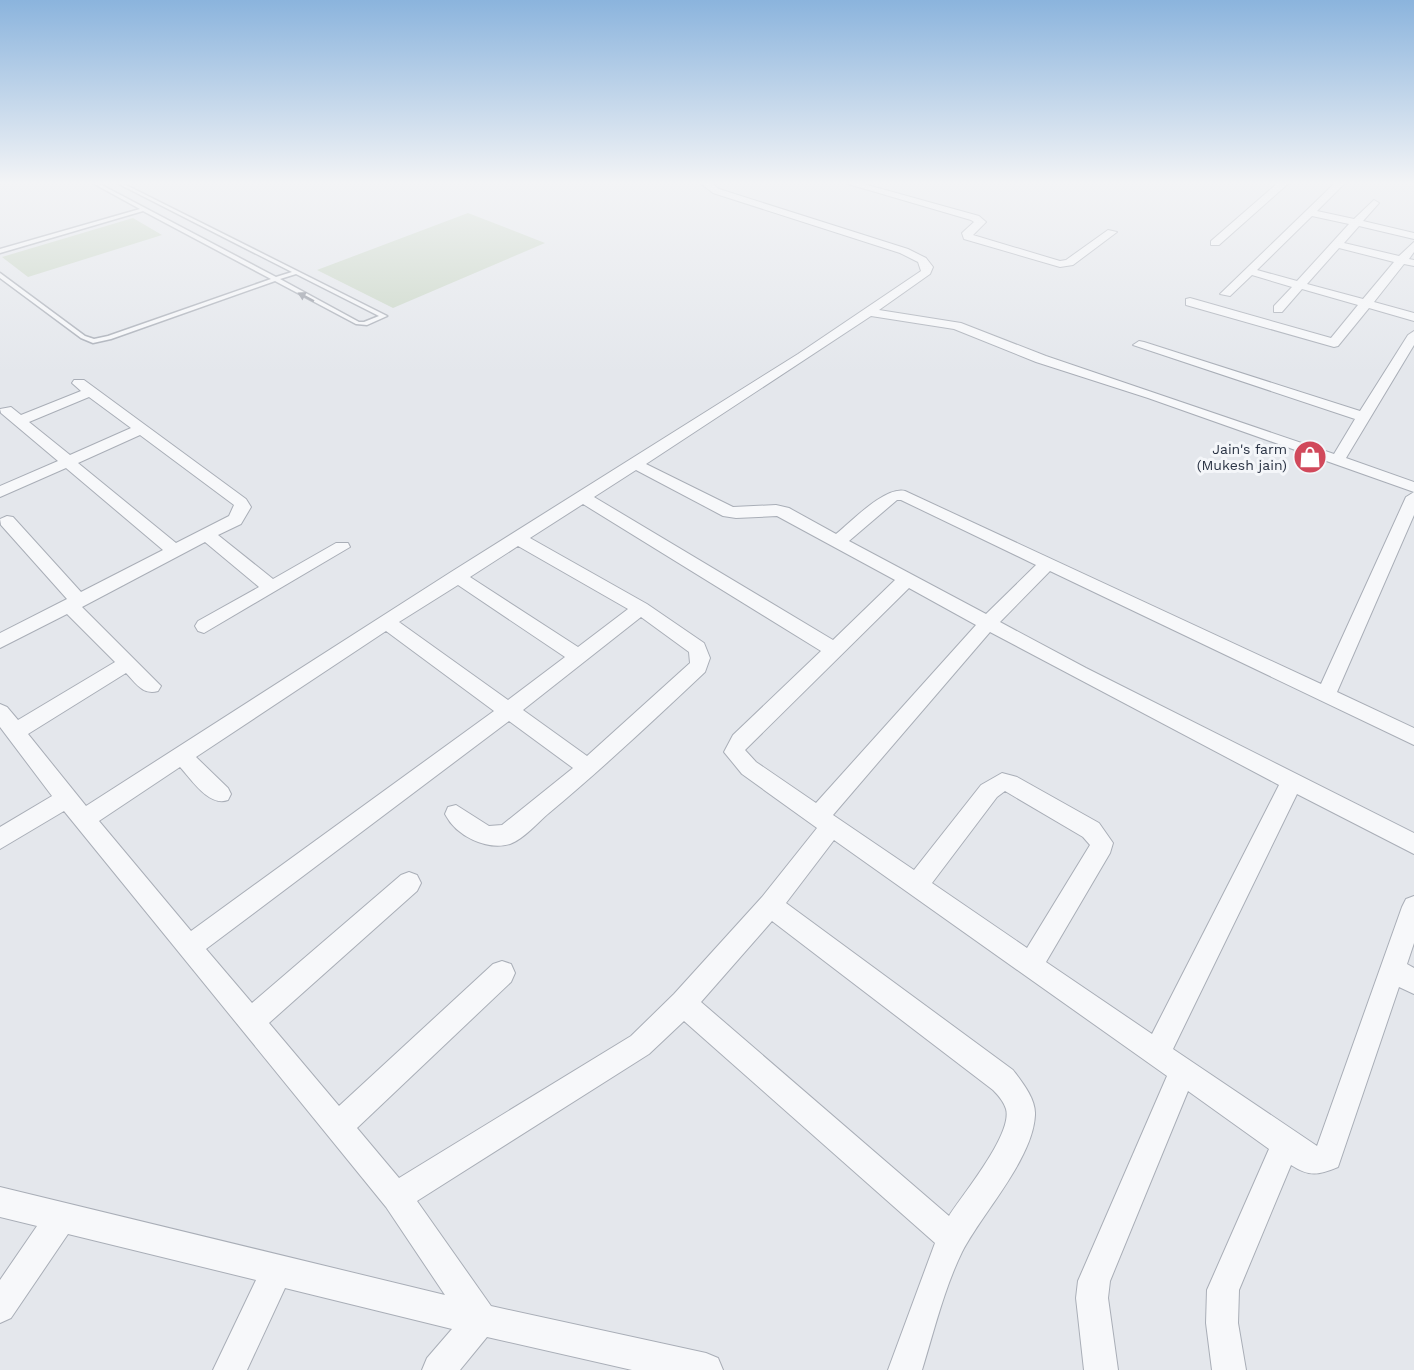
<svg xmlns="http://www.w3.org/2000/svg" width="1414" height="1370" font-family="'Work Sans',sans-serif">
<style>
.green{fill:#c9d6c5}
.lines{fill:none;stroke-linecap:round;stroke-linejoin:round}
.service-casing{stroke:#a9aeb7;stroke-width:3}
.minor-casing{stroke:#a9aeb7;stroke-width:2}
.service{fill:#f7f8fa;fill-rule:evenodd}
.minor{fill:#f7f8fa;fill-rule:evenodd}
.oneway{fill:#9196a0}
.labels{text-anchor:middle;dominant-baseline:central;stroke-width:6;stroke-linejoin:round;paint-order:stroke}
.far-poi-label{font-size:14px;fill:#2b3445;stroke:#f4f6f9;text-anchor:end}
</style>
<rect width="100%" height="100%" fill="#e4e7ec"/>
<path class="green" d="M468,213L545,243L393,308L317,270Z
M133,218L162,235L28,277L2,257Z"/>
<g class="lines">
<g class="service-casing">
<path id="service" d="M89,181H94L276,277L292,272L113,181H118L387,316L367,325L356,324L275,281L111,339L93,343L81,338L0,278V273L85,336L94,339L108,336L271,279L143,211L0,253V249L140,209ZM296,274L379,316L364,322H359L280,279Z"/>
</g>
<g class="minor-casing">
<path id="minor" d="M698,181H709L719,189L908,249L926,258L933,267L930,274L879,310L961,323L1046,356L1334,454L1355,419L1133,345L1139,341L1144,342L1360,411L1408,335L1414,331V345L1346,458L1414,482V492L1148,398L1036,362L954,329L871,316L646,464L733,507L776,505L789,508L836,534C851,522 885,486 905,491L1321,684L1406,497L1414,492V515L1337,692L1414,728V745L1050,571L1000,622L1086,668L1414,833V854L1297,794L1173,1049L1317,1146L1402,907L1406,899L1414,896V943L1407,964L1414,968V994L1399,987L1338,1167C1319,1175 1309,1177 1291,1165L1239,1290L1238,1323L1246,1370H1212L1206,1323L1207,1290L1269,1149L1188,1091L1110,1281L1108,1298L1118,1370H1084L1076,1298L1078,1281L1167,1076L834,840L786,903L1013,1070C1022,1082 1036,1099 1035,1115C1033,1159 982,1213 962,1252C944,1289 934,1331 922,1370H888L935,1243L684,1021L649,1054L417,1201L491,1306L706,1353L718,1358L723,1370H632L487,1337L460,1370H422L427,1358L452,1329L285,1288L247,1370H213L256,1280L68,1234L11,1318L0,1323V1280L37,1226L0,1217V1187L445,1295L386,1207L64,811L0,849V827L52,796L0,727V704L7,707L18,720L115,662L67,614L0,648V633L67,599L1,525L0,519L7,516L13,517L81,592L163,550L66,468L0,497V486L58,461L1,413L0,409L11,407L21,415L81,391L72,383L74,380H84L246,499L251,507L241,524L218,535L273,579L336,543H348L350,547L204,633L198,631L195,626L198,621L259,587L205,542L82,607L161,686L158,691C143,696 135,682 126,673L28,734L86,806L451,572L798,354L921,271L918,262L900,253L713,193ZM89,397L131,428L70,455L29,422ZM140,435L234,505L229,516L176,543L78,463ZM636,470L723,516L736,518L777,516L895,580L833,640L594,497ZM897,500H901L1036,565L986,614L849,541ZM583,504L821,651L733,735L724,752L742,774L817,828L762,897L674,994L631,1036L399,1178L357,1128L511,982L515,973L511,964L502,961L493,964L339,1106L269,1023L417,891L421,883L417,875L409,872L401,875L252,1003L206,949L509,721L573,768L502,825L489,826L456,805L448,807L445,814C456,836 487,851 510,844C524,839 538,822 549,813C603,768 654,720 705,672L710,658L704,643L647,604L530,538ZM518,546L628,609L578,647L470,577ZM458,585L565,657L508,700L399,622ZM909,588L976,625L816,803L756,762L745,750ZM641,617L689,652L690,663L587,756L523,710ZM386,631L494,711L191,931L99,821L180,767C192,780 209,807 228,800L231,794L228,788L196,757ZM990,632L1279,785L1152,1034L1046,962L1110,853L1113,843L1099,823L1017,777L1002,773L981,785L914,870L833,815ZM1005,791L1083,837L1090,845L1027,948L932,883L997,797ZM772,921L993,1090C998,1095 1004,1102 1006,1109C1013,1134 963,1194 949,1216L701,1002Z
M838,181H853L979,216L986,222L973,235L1060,261L1066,260L1108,230L1117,232L1073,265L1060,267L964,239L962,233L974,222L971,220Z
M1280,181H1291L1219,245H1211V241Z
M1337,181H1347L1317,211L1354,219L1374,200L1379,203L1363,221L1414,233V239L1359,226L1344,243L1399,256L1414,242V252L1409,259L1414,260V266L1404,264L1374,302L1414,313V321L1369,308L1338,346L1334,347L1186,305V299L1190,298L1331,338L1358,305L1302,289L1282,312H1274V306L1292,287L1252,275L1230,296L1220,294ZM1312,216L1349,224L1297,281L1257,270ZM1339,248L1394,262L1363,299L1307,284Z"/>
</g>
<use href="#service" class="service"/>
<use href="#minor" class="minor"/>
</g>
<defs><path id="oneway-solid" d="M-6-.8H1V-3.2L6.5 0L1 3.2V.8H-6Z" transform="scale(1.5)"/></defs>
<use class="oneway" href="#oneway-solid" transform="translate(306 297) rotate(-152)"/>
<linearGradient id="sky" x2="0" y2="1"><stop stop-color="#8bb4dd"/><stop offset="0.49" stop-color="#f3f4f6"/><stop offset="1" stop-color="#f3f4f6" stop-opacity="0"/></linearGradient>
<rect width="1414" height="373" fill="url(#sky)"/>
<defs>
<g id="shop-disc" transform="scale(1.725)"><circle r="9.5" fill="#d1495b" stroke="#f4f6f9"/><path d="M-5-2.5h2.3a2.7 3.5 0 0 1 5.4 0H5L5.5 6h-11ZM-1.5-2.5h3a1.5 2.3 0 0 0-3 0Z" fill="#fff"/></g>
</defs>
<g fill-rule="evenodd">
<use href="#shop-disc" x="1310" y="457"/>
</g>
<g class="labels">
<g class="far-poi-label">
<text x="1287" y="449">Jain's farm<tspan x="1287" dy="16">(Mukesh jain)</tspan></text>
</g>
</g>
</svg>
